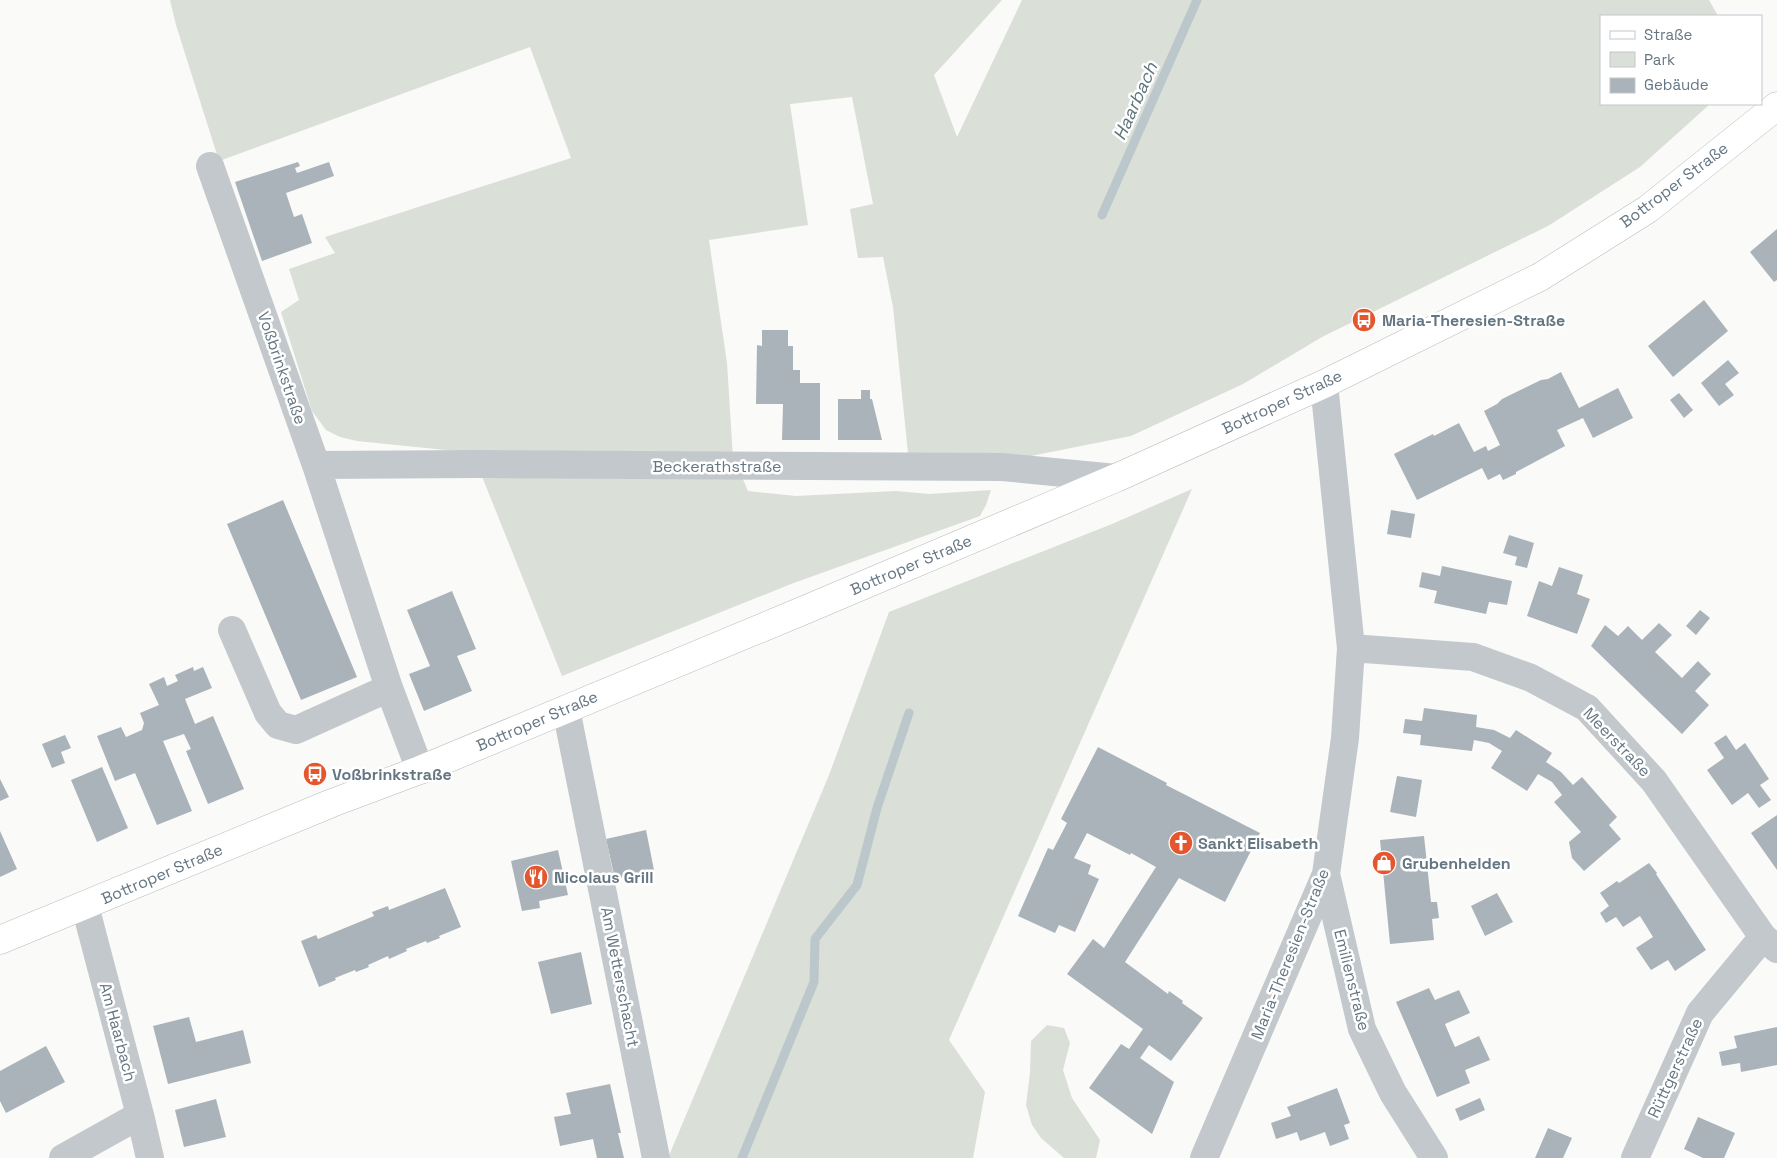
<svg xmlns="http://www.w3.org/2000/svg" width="1777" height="1158" font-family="'Space Grotesk',sans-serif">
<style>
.green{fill:#dadfd7}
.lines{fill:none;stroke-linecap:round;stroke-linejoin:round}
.stream{stroke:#bbc7cb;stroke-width:9}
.building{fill:#aab3b9}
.major-casing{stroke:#b5babe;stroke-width:29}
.minor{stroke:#c3c8cc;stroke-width:28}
.major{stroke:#fff;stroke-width:28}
.labels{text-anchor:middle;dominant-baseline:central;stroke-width:5;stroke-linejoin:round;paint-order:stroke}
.street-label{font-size:16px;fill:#657683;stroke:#fff}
.poi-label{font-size:16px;font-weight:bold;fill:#657683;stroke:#fff;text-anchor:start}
.water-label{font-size:18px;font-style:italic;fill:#60757c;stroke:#fff}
</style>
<rect width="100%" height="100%" fill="#fafaf8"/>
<path class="green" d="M170,0H1002L934,75L957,137L1022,0H1709L1718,16H1601V104H1710L1640,167L1548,226L1322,337L1243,384L1131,436L1031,456L908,453L893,307L883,257L858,258L850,209L873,204L852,97L790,104L808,225L709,240L727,363L733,458L485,454L357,441L340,437L326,430L312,411L281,312L299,300L289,269L335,253L325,237L571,158L530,47L219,161L176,25Z
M481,474L742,477L748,491L796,496L896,491L929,494L991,490L986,505L980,516L791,584L562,676Z
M1192,489L949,1040L985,1092L973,1158H668L829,775L889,612L1112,524Z
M1047,1025L1064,1028L1070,1043L1063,1070L1072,1098L1100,1140L1096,1158H1064L1041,1138L1032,1125L1026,1105L1030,1073L1031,1041Z"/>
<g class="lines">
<path class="stream" d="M1102,215L1197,0
M742,1158L814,982L815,939L857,885L877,808L909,713"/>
</g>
<path class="building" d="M298,162L300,166L295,168L297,173L329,162L334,176L286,193L294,217L302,214L312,243L262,261L235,182Z
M1777,229V280L1774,282L1750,252Z
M1704,300L1728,331L1673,377L1648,346Z
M762,330H788V346H793V370H800V383H820V440H782L783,404H756L757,345L762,346Z
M1728,360L1739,373L1725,384L1734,395L1719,406L1701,383Z
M1561,372L1579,408L1618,388L1633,418L1593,438L1583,418L1557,430L1565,446L1516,472V474L1503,480L1500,474L1488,480L1482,468L1417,500L1394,454L1433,434L1434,436L1459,423L1474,452L1486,446L1488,451L1500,445L1484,411L1497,404L1502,399L1541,380L1548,379Z
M861,390H870V399H872L882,440H838V399H861Z
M1679,393L1693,410L1684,418L1670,400Z
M283,500L357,677L301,700L227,524Z
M1391,510L1415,514L1411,538L1387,534Z
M1509,535L1534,543L1527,568L1515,565L1517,557L1503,553Z
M1442,566L1512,581L1507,605L1489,602L1486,614L1434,603L1437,591L1419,587L1422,572L1440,576Z
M1559,567L1583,575L1577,594L1590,599L1577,634L1527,616L1539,581L1552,586Z
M452,591L476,649L457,656L472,691L424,711L409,674L430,666L407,610Z
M1700,610L1710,618L1696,635L1686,626Z
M1659,623L1672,635L1655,652L1682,678L1698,661L1711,674L1695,691L1709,705L1682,734L1591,646L1605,625L1618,636L1628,626L1642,640Z
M193,667L194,671L203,667L212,688L185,699L195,724L213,716L244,789L208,804L186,751L191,749L184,734L163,741L192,811L157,825L135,773L115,781L97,736L121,727L126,737L142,730L144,723L140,713L159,705L149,684L164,677L167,686L178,681L175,675Z
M1424,708L1477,715L1476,727L1494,730L1510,738L1516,730L1552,753L1546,762L1561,772L1573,785L1582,777L1617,817L1609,825L1621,839L1584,871L1572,858L1569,842L1581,832L1554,802L1562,795L1552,782L1538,774L1527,791L1491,768L1502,751L1489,743L1474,740L1472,751L1420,745L1421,735L1403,733L1405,719L1422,721Z
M65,735L71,748L61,752L65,763L52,768L42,744Z
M1726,735L1736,750L1745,743L1769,779L1760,785L1771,800L1759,808L1748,793L1732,805L1707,770L1724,758L1714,743Z
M1098,747L1167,783L1166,785L1260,833L1225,902L1179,878L1125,962L1168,994L1169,991L1183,1001L1182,1003L1203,1018L1171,1061L1149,1045L1140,1058L1174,1082L1152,1134L1089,1088L1121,1044L1129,1049L1143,1029L1067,974L1093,939L1104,948L1156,867L1131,853L1130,855L1087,833L1074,858L1091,865L1088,874L1099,879L1075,932L1059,925L1055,933L1018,916L1048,848L1053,850L1067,823L1061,819Z
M102,767L128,828L97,842L71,780Z
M1397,776L1422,780L1416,817L1390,812Z
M0,779L9,797L0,801Z
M1777,815V870L1751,833Z
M646,830L654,870L615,879L606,839Z
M0,831L17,869L0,877Z
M1424,836L1431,902H1437L1439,918L1432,919L1434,940L1390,944L1380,840Z
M558,850L568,895L539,901L540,908L522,911L511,861Z
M1649,863L1657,873L1656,874L1706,950L1675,971L1668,960L1651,970L1636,948L1653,937L1640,916L1623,927L1616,917L1606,923L1600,913L1609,906L1600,893L1617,881L1619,883Z
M445,888L461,927L439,936L440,938L427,943L426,941L406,949L407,951L389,959L388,956L368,965L369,967L356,972L355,970L335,978L336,980L319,987L301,941L316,935L318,939L374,916L372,912L388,906L389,910Z
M1497,893L1513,922L1485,936L1471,906Z
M581,952L592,1004L551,1014L538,962Z
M1429,988L1435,1000L1459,990L1470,1013L1445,1024L1450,1036L1455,1047L1479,1036L1490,1060L1465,1070L1470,1083L1437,1097L1396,1002Z
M189,1017L196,1042L243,1030L251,1063L168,1084L153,1026Z
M1777,1027V1065L1741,1072L1740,1063L1722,1066L1719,1052L1737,1048L1734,1036Z
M46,1046L65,1082L6,1113L0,1101V1071Z
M610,1084L621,1133H618L624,1158H597L593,1139L560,1146L554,1117L571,1114L566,1093Z
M1337,1088L1350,1123L1344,1125L1349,1139L1330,1146L1325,1132L1300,1141L1297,1132L1276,1139L1271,1123L1291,1116L1287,1107Z
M1480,1098L1485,1110L1460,1121L1455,1109Z
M216,1099L226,1137L184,1147L175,1110Z
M1698,1117L1735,1133L1724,1158H1703L1684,1149Z
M1548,1128L1572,1138L1563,1158H1535Z"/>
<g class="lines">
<g class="major-casing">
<path id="major" d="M0,940L332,803L420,770L807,609L1116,478L1324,384L1540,277L1648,209L1777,106"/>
</g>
<path class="minor" d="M210,166L316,465L389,688L420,770
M316,465L478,464L1002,467L1116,478
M232,630L268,713L278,725L296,730L389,688
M1351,648L1473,657L1531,678L1587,708L1654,781L1763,937L1777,949
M566,709L656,1158
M1326,874L1362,1029L1393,1093L1434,1158
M85,906L140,1115L150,1158
M63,1158L140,1115
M1204,1158L1326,874L1345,738L1351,648L1324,384
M1635,1158L1700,1013L1763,937"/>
<use href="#major" class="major"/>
</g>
<defs>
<g id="bus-disc" transform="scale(1.25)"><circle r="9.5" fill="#e4572e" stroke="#fff"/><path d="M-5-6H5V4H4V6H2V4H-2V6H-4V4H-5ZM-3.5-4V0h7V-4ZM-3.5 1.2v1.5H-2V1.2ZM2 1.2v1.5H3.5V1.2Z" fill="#fff"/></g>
<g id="church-disc" transform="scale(1.25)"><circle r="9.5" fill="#e4572e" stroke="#fff"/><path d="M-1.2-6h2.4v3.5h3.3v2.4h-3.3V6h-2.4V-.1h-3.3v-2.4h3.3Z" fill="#fff"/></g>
<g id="shop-disc" transform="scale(1.25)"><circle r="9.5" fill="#e4572e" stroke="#fff"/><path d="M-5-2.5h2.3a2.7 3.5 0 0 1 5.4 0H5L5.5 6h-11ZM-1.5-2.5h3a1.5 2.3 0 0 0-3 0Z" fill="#fff"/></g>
<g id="restaurant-disc" transform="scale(1.25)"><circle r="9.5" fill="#e4572e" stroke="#fff"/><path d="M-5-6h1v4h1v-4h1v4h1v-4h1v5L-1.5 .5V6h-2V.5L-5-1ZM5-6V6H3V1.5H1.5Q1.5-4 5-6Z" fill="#fff"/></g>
</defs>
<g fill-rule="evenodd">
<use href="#bus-disc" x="1364" y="320"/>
<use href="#bus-disc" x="315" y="774"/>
<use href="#church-disc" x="1181" y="843"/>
<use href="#shop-disc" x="1384" y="863"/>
<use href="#restaurant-disc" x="536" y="877"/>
</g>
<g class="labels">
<g class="street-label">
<text transform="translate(1674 185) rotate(-37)">Bottroper Straße</text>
<text transform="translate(282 368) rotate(71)">Voßbrinkstraße</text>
<text transform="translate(1282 402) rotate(-25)">Bottroper Straße</text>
<text x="717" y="466">Beckerathstraße</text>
<text transform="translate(911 565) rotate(-23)">Bottroper Straße</text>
<text transform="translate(537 721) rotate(-23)">Bottroper Straße</text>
<text transform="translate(1617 742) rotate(46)">Meerstraße</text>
<text transform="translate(162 874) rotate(-23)">Bottroper Straße</text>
<text transform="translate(1290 954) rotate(-68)">Maria-Theresien-Straße</text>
<text transform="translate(620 977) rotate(79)">Am Wetterschacht</text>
<text transform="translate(1352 980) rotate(76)">Emilienstraße</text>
<text transform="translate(118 1032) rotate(75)">Am Haarbach</text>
<text transform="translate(1675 1068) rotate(-65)">Rüttgerstraße</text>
</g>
<g class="poi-label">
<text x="1382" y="320">Maria-Theresien-Straße</text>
<text x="332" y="774">Voßbrinkstraße</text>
<text x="1198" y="843">Sankt Elisabeth</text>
<text x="1402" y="863">Grubenhelden</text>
<text x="554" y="877">Nicolaus Grill</text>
</g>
<g class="water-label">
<text transform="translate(1135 101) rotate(-66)">Haarbach</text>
</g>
</g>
<rect x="1600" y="15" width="162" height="90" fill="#ffffff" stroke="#c1c8cd"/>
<rect x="1610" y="31" width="25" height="8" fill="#ffffff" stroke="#c1c8cd"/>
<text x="1644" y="40" font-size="15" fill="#657683">Straße</text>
<rect x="1610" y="52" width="25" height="15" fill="#dadfd7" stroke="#c1c8cd"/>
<text x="1644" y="65" font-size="15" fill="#657683">Park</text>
<rect x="1610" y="78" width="25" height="15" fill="#aab3b9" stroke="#c1c8cd"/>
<text x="1644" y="90" font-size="15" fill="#657683">Gebäude</text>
</svg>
